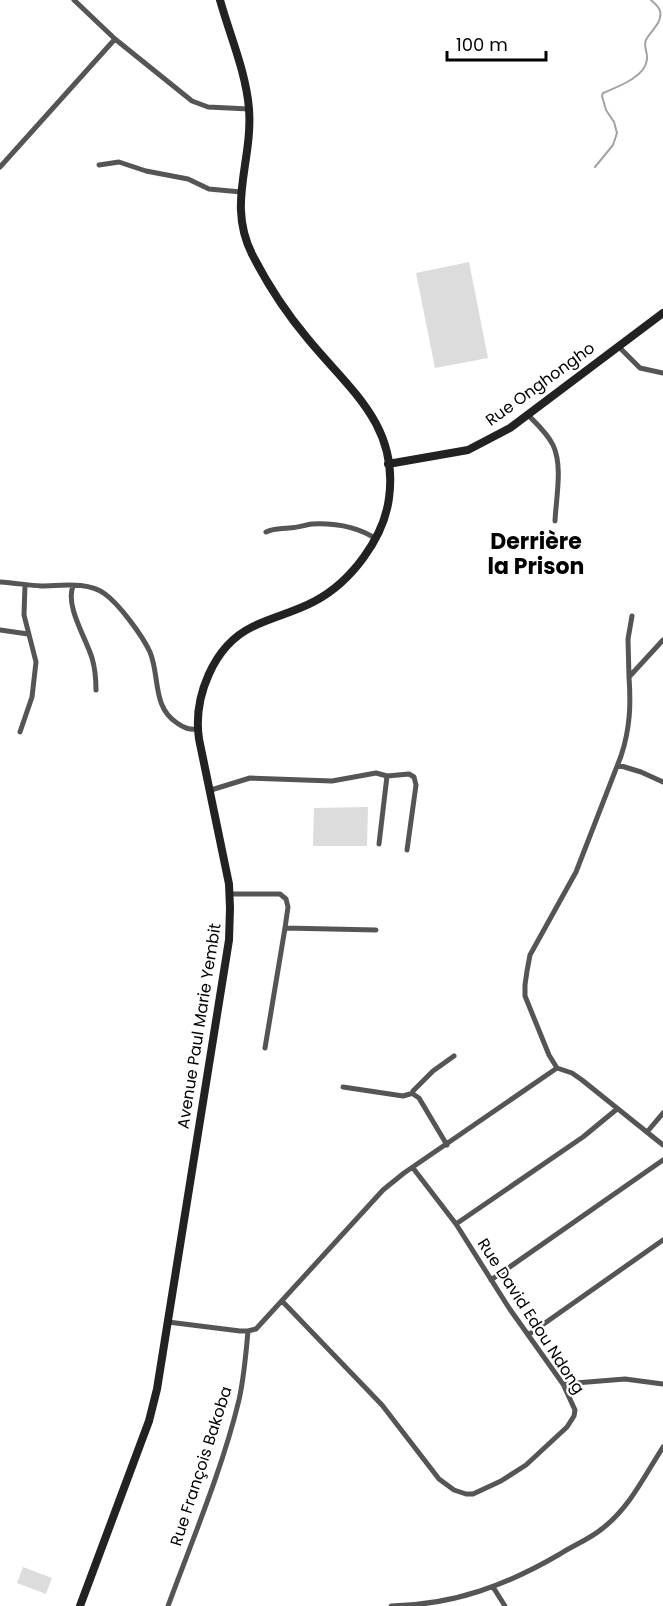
<svg xmlns="http://www.w3.org/2000/svg" width="663" height="1606" font-family="Poppins,sans-serif">
<style>
.green{fill:#dcdcdc}
.lines{fill:none;stroke-linecap:round;stroke-linejoin:round}
.stream{stroke:#a3a3a3;stroke-width:2}
.street{stroke:#555;stroke-width:5}
.secondary{stroke:#222;stroke-width:8}
.labels{text-anchor:middle;dominant-baseline:central;stroke-width:4.5;stroke-linejoin:round;paint-order:stroke}
.street-label{font-size:16px;fill:#000;stroke:#fff}
.district-label{font-size:22px;font-weight:bold;fill:#000;stroke:#fff}
</style>
<rect width="100%" height="100%" fill="#fff"/>
<path class="green" d="M469,262L488,358L435,368L416,273Z
M368,807L367,846H313L314,808Z
M23,1567L52,1578L46,1594L17,1583Z"/>
<g class="lines">
<path class="stream" d="M595,167L613,145L617,133L614,122L606,110L602,96L603,93C617,87 646,77 647,59C648,52 643,47 646,40C650,31 663,23 660,11C659,6 654,3 651,0"/>
<path class="street" d="M74,0L115,39L192,101L208,107L249,109
M99,165L119,162L146,171L188,179L209,189L241,192
M0,167L115,39
M618,346L640,368L663,373
M528,415C537,424 547,433 553,445C563,466 556,498 555,521
M266,532C275,528 280,529 289,528C297,528 305,525 312,524C334,523 358,527 376,539
M0,582C14,583 28,585 41,586C61,586 87,581 105,594C119,604 142,635 150,652C160,676 152,707 177,723C184,728 189,730 198,729
M73,586C65,606 86,638 92,658C95,668 96,679 96,690
M0,630L28,634
M629,677L628,639L632,616
M20,732L32,697L36,662L24,615L25,585
M618,765L641,772L663,782
M211,790L250,778L332,781L376,773L387,776L409,774L414,777L416,785L407,850
M379,844L387,776
M230,894H280L286,899L288,907L285,928L265,1048
M285,928L376,930
M557,1068L549,1055L525,996V985L527,971L530,955L576,872L621,756C630,729 631,705 629,677L663,640
M557,1068L572,1073L582,1080L663,1145
M343,1087L403,1096L410,1094
M413,1091L433,1071L454,1056
M413,1094L419,1098L447,1145
M647,1132L663,1113
M456,1224L583,1137L617,1109
M491,1280L663,1160
M282,1301L382,1405L439,1479L454,1490L466,1494H473L501,1481L526,1465L567,1427L574,1416L575,1410L563,1384L509,1308L456,1224L413,1168
M168,1322L240,1331H248L256,1329L383,1190L404,1173L557,1068
M528,1335L663,1240
M563,1384L625,1379L663,1384
M493,1587L505,1606
M168,1606C193,1538 222,1470 239,1400C244,1378 246,1354 248,1331
M391,1606C454,1605 507,1585 560,1554C574,1545 590,1539 603,1528C630,1507 645,1475 663,1447"/>
<path class="secondary" d="M388,464L468,450L510,428L663,313
M80,1606L149,1421L157,1389L229,940L230,908L229,884L199,739C193,698 213,646 252,627C272,617 295,612 315,601C351,582 384,538 389,498C399,425 349,389 308,339C287,314 268,285 253,256C226,204 253,163 249,109C246,72 230,36 220,0"/>
</g>
<g class="labels">
<g class="street-label">
<text transform="translate(540 384) rotate(-36)">Rue Onghongho</text>
<text transform="translate(199 1026) rotate(-81)">Avenue Paul Marie Yembit</text>
<text transform="translate(531 1316) rotate(57)">Rue David Edou Ndong</text>
<text transform="translate(201 1466) rotate(-72)">Rue François Bakoba</text>
</g>
<g class="district-label">
<text x="536" y="541">Derrière<tspan x="536" dy="25">la Prison</tspan></text>
</g>
</g>
<path d="M447 51v9h99v-9" fill="none" stroke="#000000" stroke-width="3"/>
<text x="456" y="51" font-size="18" fill="#000000" stroke="#ffffff" stroke-width="4.5" paint-order="stroke">100 m</text>
</svg>
